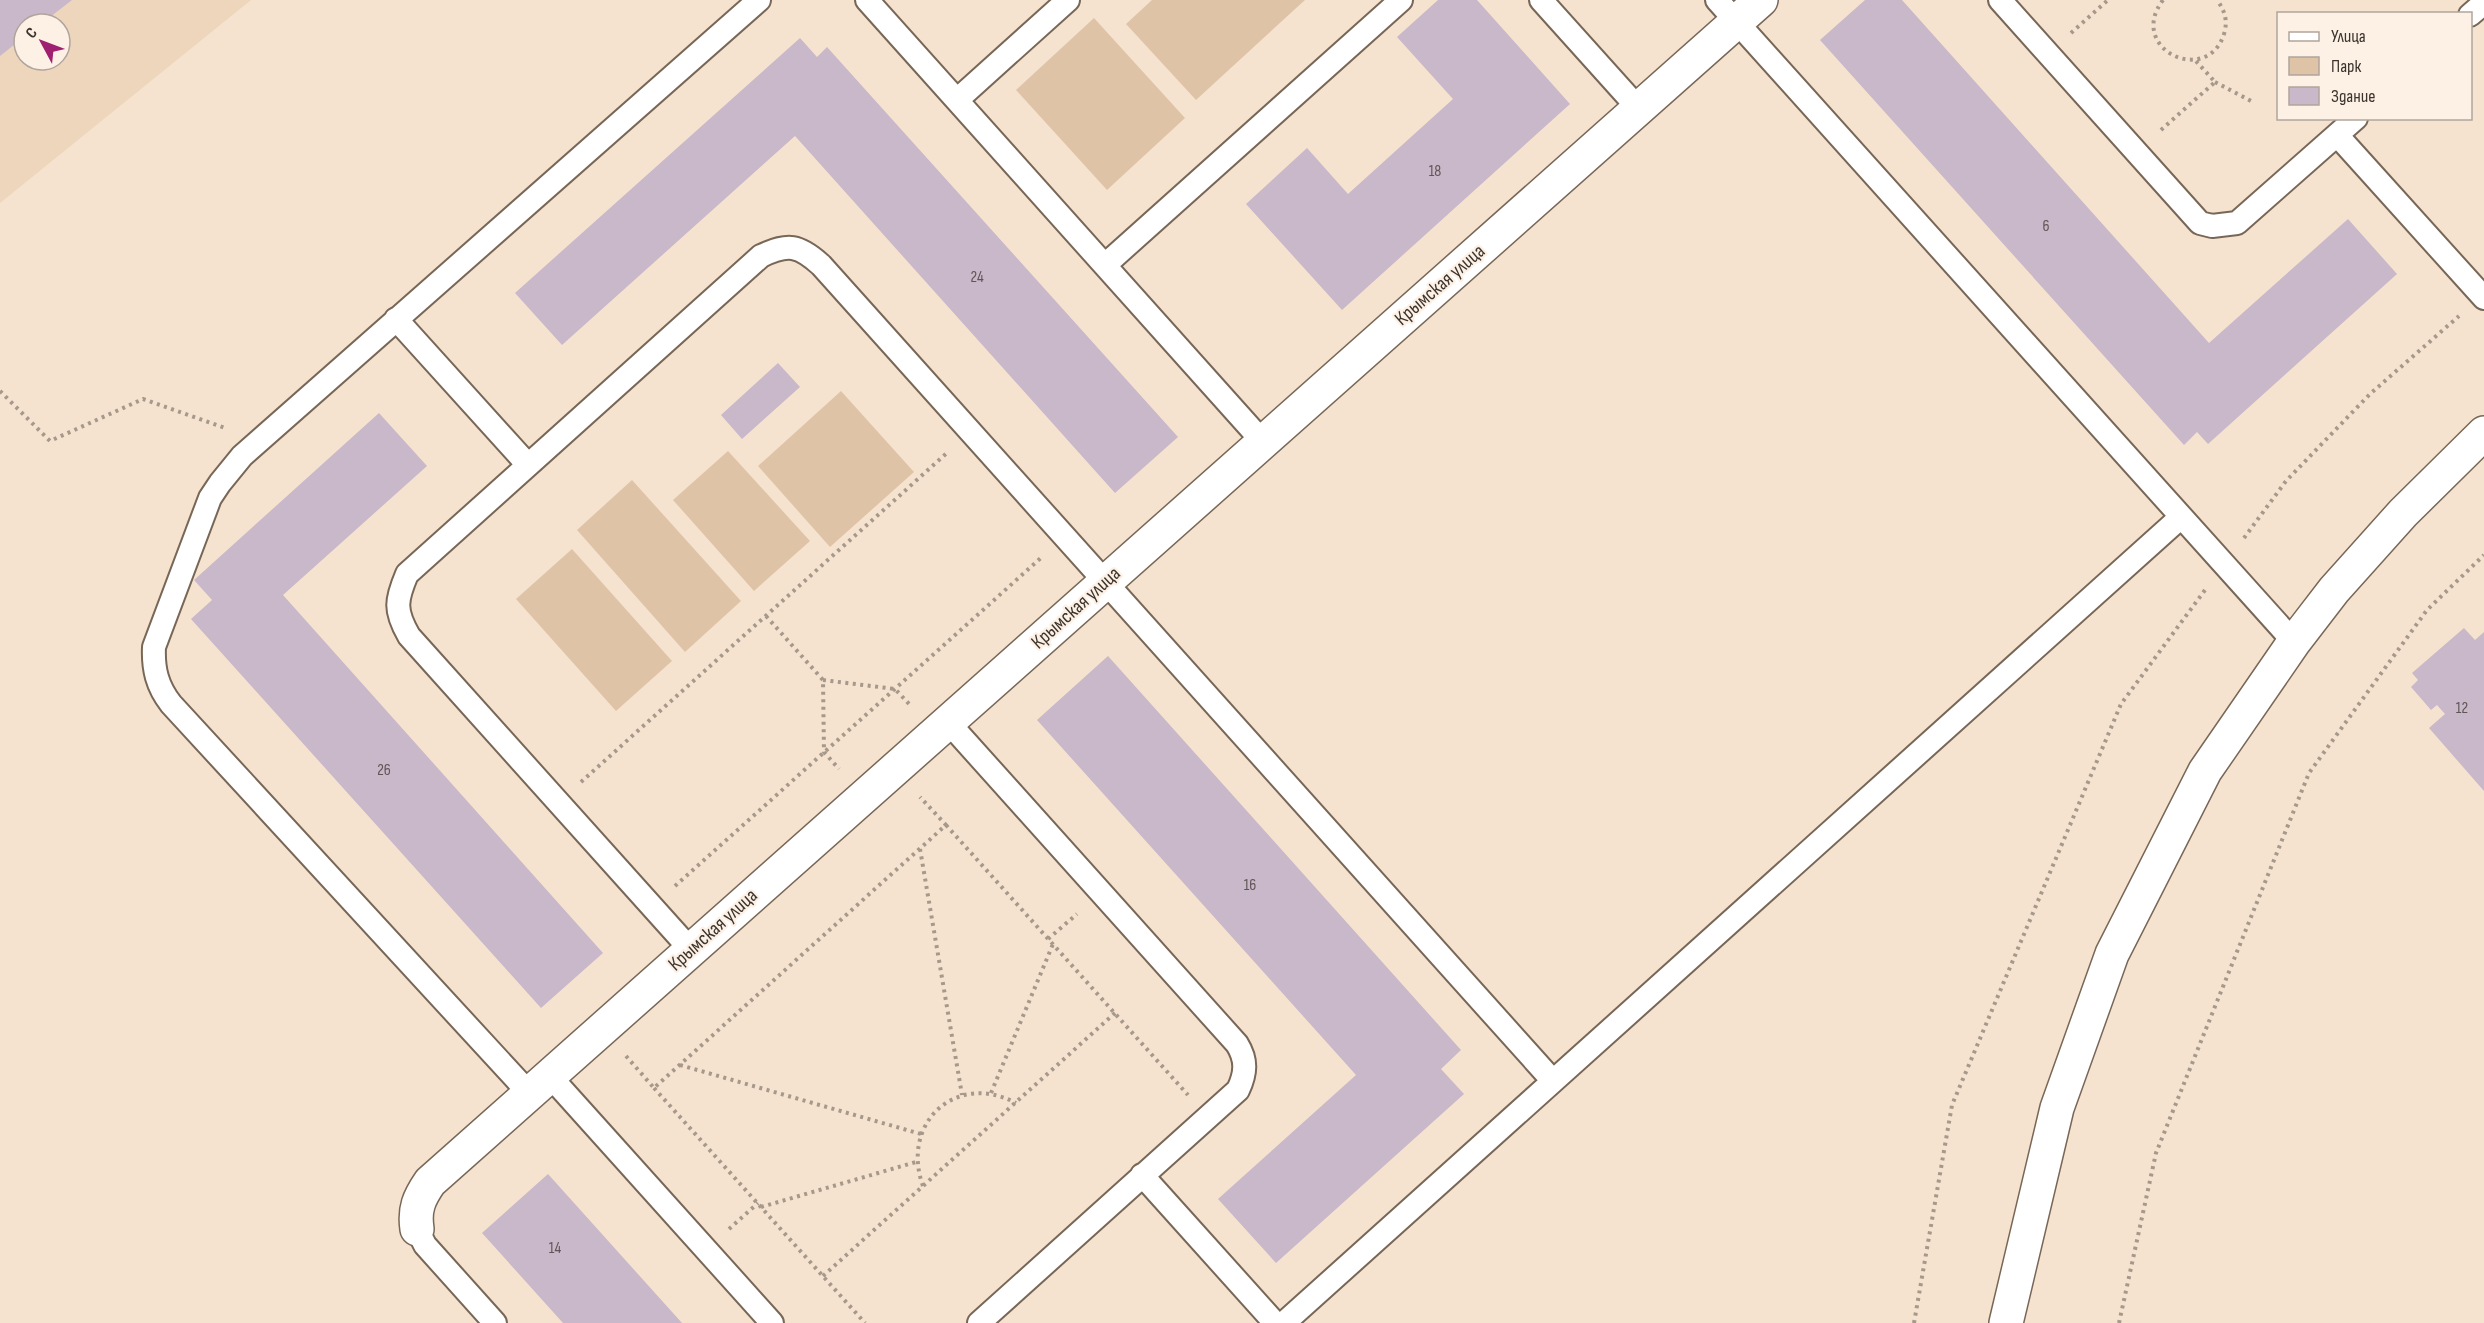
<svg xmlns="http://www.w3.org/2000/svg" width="2484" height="1323" font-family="'Sofia Sans Condensed',sans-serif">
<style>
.built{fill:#eed6bd;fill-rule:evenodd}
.green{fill:#dfc3a7}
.building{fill:#c9b7ca}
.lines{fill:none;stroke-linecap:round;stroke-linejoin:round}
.lane-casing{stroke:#786757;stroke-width:26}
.street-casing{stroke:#786757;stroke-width:36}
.path{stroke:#a6988a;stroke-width:4;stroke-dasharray:3 4.5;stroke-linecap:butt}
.lane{stroke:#fff;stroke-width:22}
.street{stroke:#fff;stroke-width:33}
.labels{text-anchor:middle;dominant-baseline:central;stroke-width:4.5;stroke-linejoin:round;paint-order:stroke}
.number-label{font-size:16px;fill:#5f5554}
.street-label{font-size:20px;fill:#3c342d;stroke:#fdf1e6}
</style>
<rect width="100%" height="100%" fill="#f5e3cf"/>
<path class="built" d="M0,0H251L0,203ZM24,24H60V60H24Z"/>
<path class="green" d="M1152,0H1305L1196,100L1126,24Z
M1094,18L1185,118L1107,190L1016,90Z
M841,391L914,472L830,547L758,466Z
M728,451L810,541L754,591L673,500Z
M632,480L741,601L685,652L577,530Z
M572,549L672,661L616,711L516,599Z"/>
<path class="building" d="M0,0H72L41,24H24V37L0,56Z
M1438,0H1477L1570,104L1342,310L1246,204L1307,148L1348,194L1453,99L1397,37Z
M1865,0H1902L2209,343L2348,219L2397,274L2208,444L2197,432L2184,445L1820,40Z
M800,38L817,57L827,47L1178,437L1115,493L795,136L562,345L515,293Z
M778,363L800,387L742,439L721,415Z
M379,413L427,466L283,595L603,953L541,1008L191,619L212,600L194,580Z
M2464,628L2475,640L2484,632V791L2429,728L2445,714L2437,705L2431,710L2411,687L2418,680L2412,673Z
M1108,656L1461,1050L1441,1069L1464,1094L1276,1263L1218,1199L1356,1075L1037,720Z
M548,1174L628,1263L682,1323H563L482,1233Z"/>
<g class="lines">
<g class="lane-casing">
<path id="lane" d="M867,0L1263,442
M1541,0L1639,109
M1717,0L2294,642
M2000,0L2200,223L2212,226L2237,223L2356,118
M2470,15L2484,3
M957,100L1068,0
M2337,135L2484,298
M1105,265L1401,0
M396,319L528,465
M948,722L1237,1044C1247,1060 1246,1073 1238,1090L979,1323
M691,950L409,636C394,610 396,600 407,574L761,256C788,243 799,245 821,265L1553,1081
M549,1075L772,1323
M529,1093L171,704C157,686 153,669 154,647L210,498L220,483L242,456L759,0
M1142,1175L1275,1323
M417,1229L425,1245L495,1323
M1284,1323L2181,517"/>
</g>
<g class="street-casing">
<path id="street" d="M417,1229C414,1209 419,1198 430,1182L1761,0
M2006,1323L2057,1108L2112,954L2205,771L2294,642L2334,590L2403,513L2484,433"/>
</g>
<path class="path" d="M2163,0C2126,49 2207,87 2224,34C2228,21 2225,11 2217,0
M2071,33L2108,0
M2215,82L2253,102
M2161,130L2215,82L2195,60
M0,391L50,441L143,399L225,428
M2244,538L2286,481L2370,394L2459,316
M766,616L823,680L824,752L839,769
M823,680L895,689L910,705
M581,782L948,452
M946,825L1188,1095
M920,849L962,1095
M675,886L1042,557
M1048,939L1077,914
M626,1056L654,1088L946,825L920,797
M680,1065L921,1134
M654,1088L865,1323
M991,1093L1053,944
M923,1186C900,1123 956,1071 1016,1103
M761,1207L916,1162
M729,1229L758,1203
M823,1276L1115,1013
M1914,1323L1952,1105L2121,704L2205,590
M2119,1323L2156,1153L2309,773L2427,610L2484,555"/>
<use href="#lane" class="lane"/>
<use href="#street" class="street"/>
</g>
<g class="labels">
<g class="number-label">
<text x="1435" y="171">18</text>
<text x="2046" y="226">6</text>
<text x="977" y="277">24</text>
<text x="2462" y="708">12</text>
<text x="384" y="770">26</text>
<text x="1250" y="885">16</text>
<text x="555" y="1248">14</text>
</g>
<g class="street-label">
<text transform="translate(1440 285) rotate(-41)">Крымская улица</text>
<text transform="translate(1076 608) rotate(-42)">Крымская улица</text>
<text transform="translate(713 930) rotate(-42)">Крымская улица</text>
</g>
</g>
<rect x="2277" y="12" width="195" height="108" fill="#fdf1e6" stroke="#b0a59c" stroke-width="1.5"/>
<rect x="2289" y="32" width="30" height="9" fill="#ffffff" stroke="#b0a59c" stroke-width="1.5"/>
<text x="2331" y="42" font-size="18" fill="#3c342d">Улица</text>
<rect x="2289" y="57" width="30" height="18" fill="#dfc3a7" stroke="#b0a59c" stroke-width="1.5"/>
<text x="2331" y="72" font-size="18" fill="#3c342d">Парк</text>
<rect x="2289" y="87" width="30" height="18" fill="#c9b7ca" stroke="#b0a59c" stroke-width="1.5"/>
<text x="2331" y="102" font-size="18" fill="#3c342d">Здание</text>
<g transform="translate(42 42) rotate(311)"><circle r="28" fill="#fdf1e6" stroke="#b0a59c" stroke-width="1.5"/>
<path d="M0-4.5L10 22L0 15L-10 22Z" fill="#9f1f71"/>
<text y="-9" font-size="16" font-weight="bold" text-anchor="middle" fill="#3c342d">С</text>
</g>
</svg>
